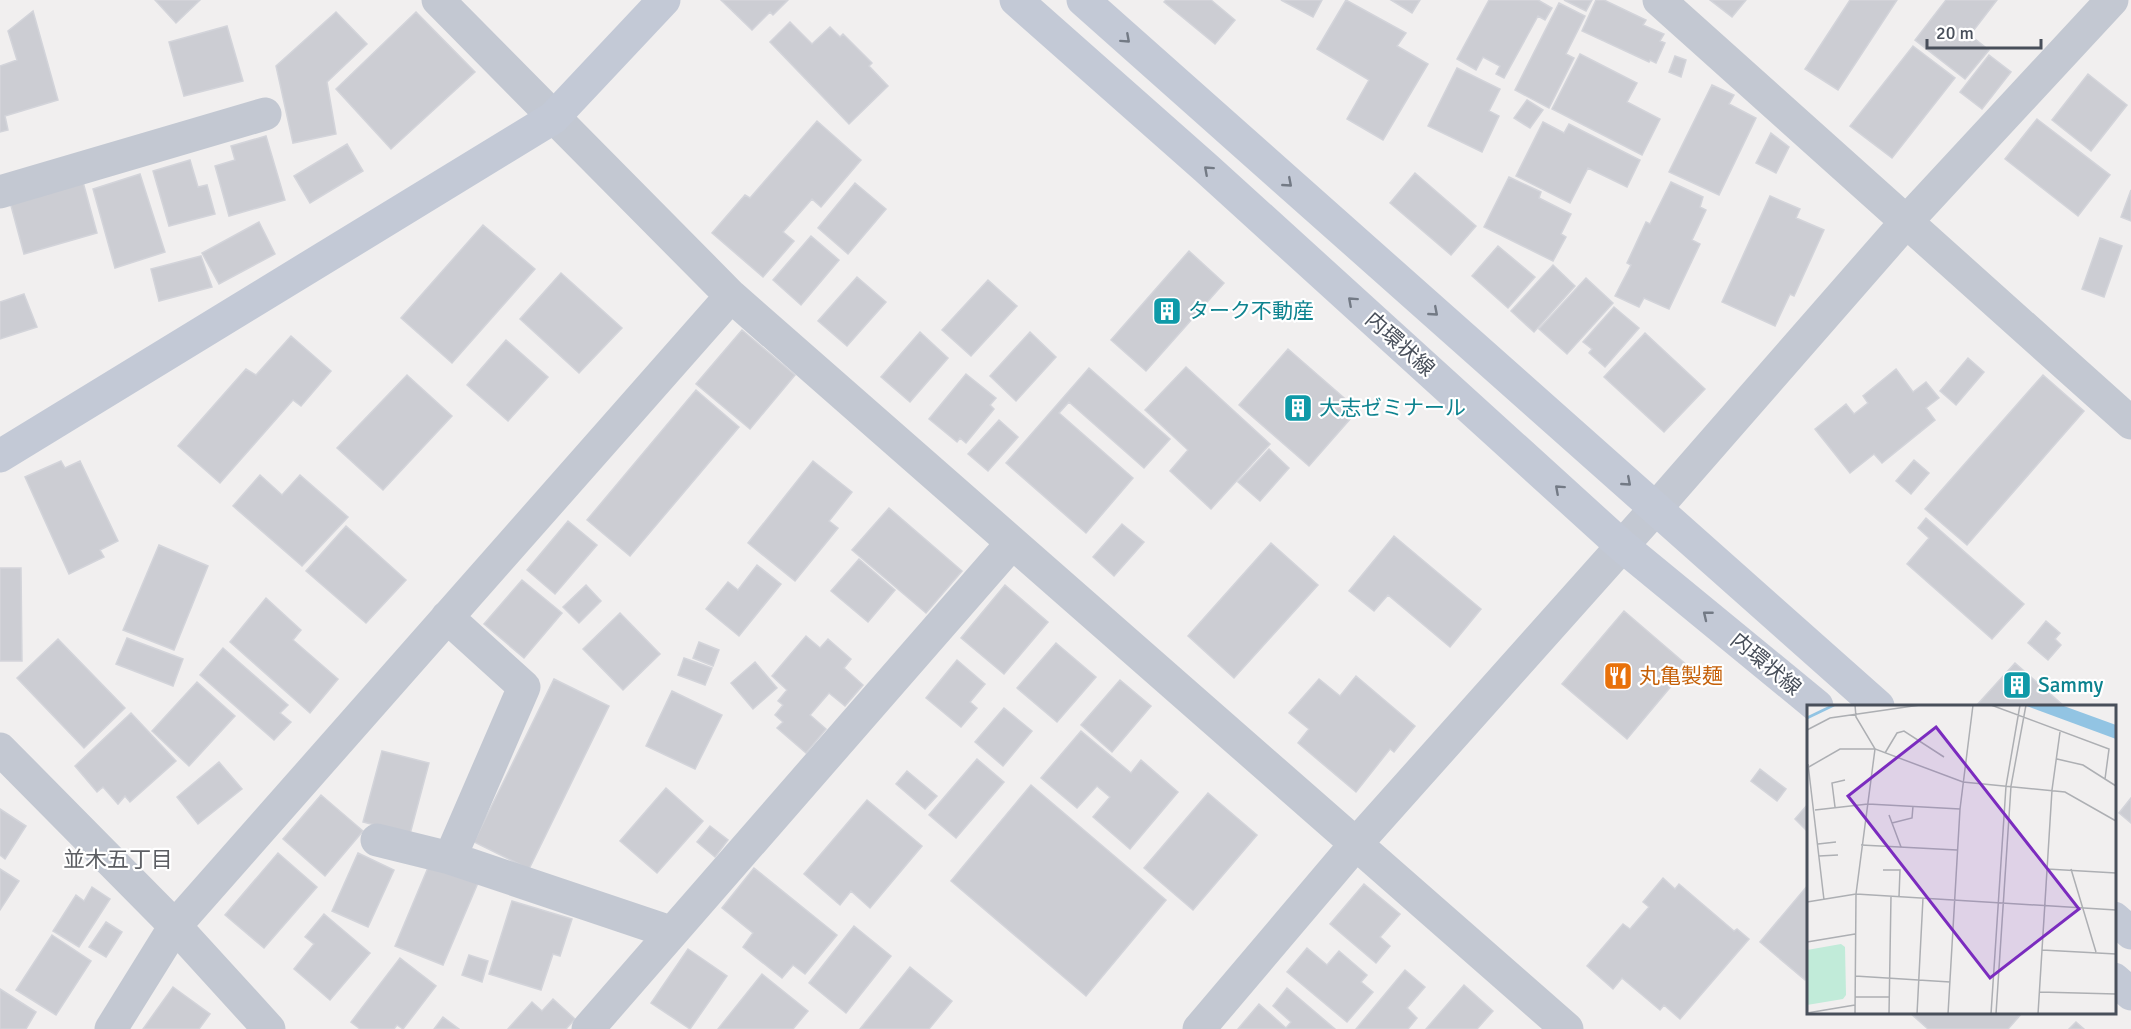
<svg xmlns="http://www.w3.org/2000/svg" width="2131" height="1029" font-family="Signika,'Noto Sans JP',sans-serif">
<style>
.building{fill:#cccdd3;stroke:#d3d4da;stroke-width:1.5}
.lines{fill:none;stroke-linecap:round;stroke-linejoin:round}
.street{stroke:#c3c8d2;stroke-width:33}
.secondary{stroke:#c3c9d6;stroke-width:33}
.oneway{stroke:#737a85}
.labels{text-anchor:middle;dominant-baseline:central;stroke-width:4.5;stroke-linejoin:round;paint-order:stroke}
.culture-label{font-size:21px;fill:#0d838f;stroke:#fff;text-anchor:start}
.street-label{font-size:21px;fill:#484f5a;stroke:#fff}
.food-label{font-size:21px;fill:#c56008;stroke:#fff;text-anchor:start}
.neighbourhood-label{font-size:22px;fill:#5c5e63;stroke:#fff}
.inset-river{fill:none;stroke:#92c4e3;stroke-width:3}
.inset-road{fill:none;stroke:#adafb3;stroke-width:1.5}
.view{fill:#7b2cbf;fill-opacity:0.15;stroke:#7b2cbf;stroke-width:3}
.inset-edge{fill:none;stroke:#484f5a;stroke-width:3}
</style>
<rect width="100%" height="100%" fill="#f1efef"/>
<path class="building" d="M155,0H200L176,23Z
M721,0H788L773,15L770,12L752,30Z
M1166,0H1211L1235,20L1215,44L1164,2Z
M1281,0H1322L1313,17Z
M1346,0L1406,33L1397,46L1428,64L1383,140L1347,119L1369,80L1317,49Z
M1391,0H1420L1412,13Z
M1489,0H1538L1552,8L1545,20L1538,16L1504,78L1496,74L1500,66L1483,57L1476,70L1457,59Z
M1564,0H1592L1586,11Z
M1596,0H1604L1646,20L1643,25L1664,34L1660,41L1665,43L1656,63L1650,60L1649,62L1582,31Z
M1710,0H1746L1732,17Z
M1850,0H1897L1838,90L1805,69Z
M1946,0H1997L1970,35L1989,50L1965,79L1915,40Z
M1559,3L1585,16L1566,54L1574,58L1549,108L1515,90Z
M33,11L58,100L5,116L8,130L0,132V66L17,60L8,31Z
M336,12L367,44L327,82L336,134L293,143L276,66Z
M416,12L475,72L391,149L336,89Z
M790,22L812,44L830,27L840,37L843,34L872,63L869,66L888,86L849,124L770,42Z
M227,26L243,81L184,96L169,42Z
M1913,46L1955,78L1892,158L1850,126Z
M1580,54L1637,83L1627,102L1660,119L1642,155L1552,109Z
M1989,55L2011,72L1982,109L1960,92Z
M1675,56L1686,60L1681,77L1669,72Z
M1457,68L1500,89L1489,111L1499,116L1482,152L1428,126Z
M2088,74L2127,105L2091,151L2052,120Z
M1712,85L1734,95L1729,104L1756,118L1719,195L1669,172Z
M1527,100L1543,110L1530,128L1514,118Z
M2037,119L2110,175L2078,216L2005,159Z
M817,121L861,160L821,207L812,199L783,232L794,241L763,277L712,233L745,195L750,198Z
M1543,122L1564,133L1569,124L1640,160L1627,187L1588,168L1570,203L1516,176Z
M1771,133L1789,147L1776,173L1756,163Z
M266,136L285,200L229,216L215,166L235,160L231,146Z
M347,144L363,171L310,203L294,176Z
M190,160L198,187L207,185L215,214L169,226L153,171Z
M1415,173L1476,226L1451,255L1390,203Z
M140,174L165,252L115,268L93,189Z
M1509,177L1541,192L1539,198L1571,214L1561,234L1566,237L1553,261L1484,227Z
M83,182L97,233L24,254L10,202Z
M1671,182L1703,197L1700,207L1706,210L1692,240L1700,244L1669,309L1644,298L1639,307L1615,296L1631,265L1627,263L1646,222L1650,224Z
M855,183L886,209L848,254L818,228Z
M2131,190V221L2121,217Z
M1770,196L1800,209L1796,218L1824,230L1794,296L1790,294L1775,326L1722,302Z
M259,222L275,254L219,284L202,253Z
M483,225L535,269L452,363L401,318Z
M811,236L839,260L801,305L773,280Z
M2100,238L2122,246L2104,297L2082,289Z
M1498,246L1535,277L1508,308L1472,276Z
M1189,251L1224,283L1146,371L1111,340Z
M201,256L212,287L159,301L151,269Z
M1553,265L1575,286L1534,332L1511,311Z
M561,273L622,328L579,373L520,319Z
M857,277L886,302L847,346L818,321Z
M1586,278L1613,303L1567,354L1539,329Z
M988,280L1017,306L971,356L942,330Z
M24,294L37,327L0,339V302Z
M1614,307L1639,328L1605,367L1589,353L1592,349L1583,342Z
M742,330L795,375L750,429L696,384Z
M920,332L948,358L910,402L881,377Z
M1030,332L1056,357L1016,401L990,376Z
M1645,333L1705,389L1664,432L1604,377Z
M291,336L331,371L301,406L293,400L220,483L178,446L246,369L256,375Z
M506,340L548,377L508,421L467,385Z
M1288,349L1358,410L1309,466L1239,405Z
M1968,358L1984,372L1956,405L1940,391Z
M1186,367L1270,444L1211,509L1170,471L1188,450L1145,410Z
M1089,368L1170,439L1144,468L1069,402L1059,413L1133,478L1086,533L1006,463Z
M1896,369L1913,392L1926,382L1939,398L1926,408L1935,420L1882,463L1874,454L1850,473L1815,429L1846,404L1854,414L1868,403L1863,396Z
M966,374L996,398L990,405L994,409L966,443L960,438L957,442L929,419Z
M407,375L452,416L383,490L337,448Z
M2043,375L2084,411L1967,545L1925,509Z
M696,390L739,427L630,556L587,520Z
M999,420L1018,437L988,471L968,454Z
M1269,449L1289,468L1260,501L1238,482Z
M1914,460L1929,473L1911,494L1896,481Z
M61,461L65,468L80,461L118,541L100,550L104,557L69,574L25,477Z
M813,461L852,492L829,521L838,528L795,581L748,543Z
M260,475L282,495L300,475L348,517L302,566L233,506Z
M889,508L962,571L926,613L852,550Z
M1926,518L2024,604L1992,639L1907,564L1929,538L1918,528Z
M568,521L597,545L555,594L527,570Z
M1122,524L1144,542L1114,576L1093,557Z
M346,526L406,580L366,623L306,571Z
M1394,536L1481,609L1450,647L1388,595L1374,611L1349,591Z
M1271,543L1318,585L1234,678L1188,636Z
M159,545L208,566L174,650L123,630Z
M859,559L895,590L868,622L831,591Z
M757,565L781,584L739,636L706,609L728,582L738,590Z
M0,568H21L22,661H0Z
M522,580L562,613L524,658L484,624Z
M586,585L601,601L579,623L563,607Z
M1005,585L1048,622L1004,674L961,638Z
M266,598L301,630L293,640L338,679L310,713L230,642Z
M1624,611L1688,666L1627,739L1562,684Z
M620,613L660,654L623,690L583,649Z
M2046,621L2060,633L2055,639L2061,645L2048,660L2028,643Z
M806,636L820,648L828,639L851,659L844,668L863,685L845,706L829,693L810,715L826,729L806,753L777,728L783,722L775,715L783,705L778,701L787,690L772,676Z
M127,638L183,659L173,686L116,664Z
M58,639L125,708L84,748L17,678Z
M699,642L719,650L713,666L693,658Z
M1056,643L1096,677L1057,722L1017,688Z
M223,648L288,705L280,713L291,722L274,740L200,675Z
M684,658L712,668L705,685L678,675Z
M957,660L985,684L970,702L977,708L961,727L926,698Z
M755,662L777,688L753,709L731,683Z
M2015,663L2064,706H1976Z
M1356,676L1415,726L1394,752L1390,749L1356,792L1298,743L1309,729L1289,713L1319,679L1340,696Z
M554,679L609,706L529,869L474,842Z
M1120,680L1151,706L1112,752L1081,725Z
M197,682L235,716L189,766L152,731Z
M672,691L722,715L695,769L646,746Z
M1004,708L1032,731L1003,766L975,742Z
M131,713L176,761L130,802L125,796L118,804L103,787L97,792L75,766Z
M1081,731L1131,773L1141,760L1178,792L1130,849L1093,817L1110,797L1097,786L1077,808L1041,778Z
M382,751L429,763L410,834L363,822Z
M977,759L1004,782L956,838L929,815Z
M219,762L242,789L198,824L177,797Z
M1760,769L1786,789L1777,801L1751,781Z
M907,771L937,796L925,809L896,784Z
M1031,785L1166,900L1086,996L951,881Z
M666,788L703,821L657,873L620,841Z
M1208,793L1257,835L1193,910L1144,868Z
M321,795L363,831L325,876L283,839Z
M2131,798V823L2119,813Z
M867,800L922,846L870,908L851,891L840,905L804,874Z
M1808,804V832L1795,819Z
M0,809L26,826L5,859L0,855Z
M710,826L728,840L715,857L697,842Z
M278,853L317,887L264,948L225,915Z
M358,853L394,870L368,927L332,911Z
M430,863L478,883L443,965L395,946Z
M754,868L837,935L805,974L793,965L782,978L743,947L753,933L722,908Z
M0,869L19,881L0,910Z
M1663,878L1675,889L1679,884L1734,931L1737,929L1749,939L1680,1019L1664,1005L1660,1010L1622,978L1613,989L1587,966L1623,924L1630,929L1649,907L1643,902Z
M1364,884L1400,914L1380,937L1390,946L1376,963L1330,924Z
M1808,885V976L1805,980L1760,942Z
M92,887L110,899L79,947L53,931L76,895L84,901Z
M512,901L572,919L560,956L553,954L541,990L489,974Z
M324,914L370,953L330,1000L294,969L314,944L305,937Z
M106,922L122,932L106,957L89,947Z
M854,926L891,956L846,1013L809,983Z
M52,935L91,961L56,1015L16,990Z
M1307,948L1327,965L1339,951L1367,975L1361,982L1373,992L1347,1022L1287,972Z
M688,949L727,976L690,1029L651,1003Z
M469,955L488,961L482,982L462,975Z
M400,958L436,986L403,1029L397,1025L394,1029H360L351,1022Z
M910,967L952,1001L929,1029H860Z
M1405,970L1425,987L1407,1008L1417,1018L1408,1029H1356Z
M762,974L808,1011L793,1029H718Z
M1464,985L1493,1011L1477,1029H1426Z
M173,987L210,1014L199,1029H143Z
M1287,988L1335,1029H1238L1259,1004L1286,1028L1291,1022L1273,1006Z
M0,989L36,1012L26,1029H0Z
M553,999L575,1019L566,1029H508L532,1002L542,1011Z
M1909,1012H2023L2008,1029H1928Z
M443,1017L459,1029H434Z
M2076,1022L2084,1029H2069Z"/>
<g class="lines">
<path class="street" d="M438,0L731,296L1567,1029
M1659,0L2131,423
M0,192L265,114
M447,617L524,687L450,858
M0,749L175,926L269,1029
M377,840L450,858L670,932
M111,1029L175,926L731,296
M588,1029L1012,543
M1199,1029L1355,845L1656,508L1906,222L2112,0"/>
<path class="secondary" d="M1016,0L1206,168L1621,545L1817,706
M1083,0L1878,706
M0,456L553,118L664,0
M2114,918L2131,933
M2114,979L2131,994"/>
</g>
<defs><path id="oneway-chevron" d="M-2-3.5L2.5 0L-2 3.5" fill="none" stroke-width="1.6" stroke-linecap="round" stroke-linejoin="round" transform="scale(1.5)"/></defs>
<g class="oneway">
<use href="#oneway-chevron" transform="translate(1126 39) rotate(42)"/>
<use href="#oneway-chevron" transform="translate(1208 170) rotate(-138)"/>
<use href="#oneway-chevron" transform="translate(1288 183) rotate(41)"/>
<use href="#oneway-chevron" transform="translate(1352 301) rotate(-138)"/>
<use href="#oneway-chevron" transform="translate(1434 312) rotate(41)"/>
<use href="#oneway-chevron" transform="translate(1627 482) rotate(41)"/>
<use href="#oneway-chevron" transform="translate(1559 489) rotate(-138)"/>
<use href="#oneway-chevron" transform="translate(1707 615) rotate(-141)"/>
</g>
<defs>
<g id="building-square" transform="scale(1.5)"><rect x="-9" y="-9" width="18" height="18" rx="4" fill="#0f9aa8" stroke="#fff"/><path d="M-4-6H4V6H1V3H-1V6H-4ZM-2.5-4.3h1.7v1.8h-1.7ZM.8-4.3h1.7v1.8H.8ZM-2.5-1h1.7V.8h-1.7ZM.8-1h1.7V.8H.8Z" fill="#fff"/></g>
<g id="restaurant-square" transform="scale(1.5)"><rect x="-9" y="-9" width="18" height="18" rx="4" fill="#e8710a" stroke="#fff"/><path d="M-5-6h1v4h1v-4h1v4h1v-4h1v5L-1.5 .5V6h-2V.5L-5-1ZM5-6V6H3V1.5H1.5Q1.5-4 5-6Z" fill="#fff"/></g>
</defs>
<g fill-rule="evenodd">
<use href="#building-square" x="1167" y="311"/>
<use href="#building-square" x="1298" y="408"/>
<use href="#restaurant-square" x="1618" y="676"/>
<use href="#building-square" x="2017" y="685"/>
</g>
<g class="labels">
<g class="culture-label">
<text x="1188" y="311">ターク不動産</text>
<text x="1319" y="408">大志ゼミナール</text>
<text x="2038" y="685">Sammy</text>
</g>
<g class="street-label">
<text transform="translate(1400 344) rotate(42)">内環状線</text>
<text transform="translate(1766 664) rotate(40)">内環状線</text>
</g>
<g class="food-label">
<text x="1639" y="676">丸亀製麺</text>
</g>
<g class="neighbourhood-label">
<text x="118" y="859">並木五丁目</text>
</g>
</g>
<g transform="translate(1807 705)">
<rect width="309" height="309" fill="#f1efef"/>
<path d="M34,239L38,242L39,290L36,294L0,300V245Z" fill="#c1ebd9"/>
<path d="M217,0H254L309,20V34Z" fill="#92c4e3"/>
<path class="inset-river" d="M0,13L27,0"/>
<path class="inset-road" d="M48,0L49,12L68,44L156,77L258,87L309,116M184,0L302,44L298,74M0,25L23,13L113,0M78,48L90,28L97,26L137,52M250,54L276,60L309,81M1,59L17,195M0,63L33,44H68L49,189L48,309M28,102L25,78L38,75M8,105L61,99L153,104M82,110L94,142M85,118L105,113L106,101M11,139L29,137M54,140L150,145M12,151L31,150M240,164L309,168M264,164L289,247M76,165H93L92,192M0,197L49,189L309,205M0,237L48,229M235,245L309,249M48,271L143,277M232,287L309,289M48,292H82M0,308L48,300M82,309L84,191M110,309L116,193M141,309L153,104L166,0M184,309L199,81L213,0M189,309L204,81L219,0M231,309L245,85L253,27"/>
<path class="view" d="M129,22L272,204L183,273L41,91Z"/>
<rect width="309" height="309" class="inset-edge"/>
</g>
<path d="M1927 39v9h114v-9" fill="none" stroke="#484f5a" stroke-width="3"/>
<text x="1936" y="39" font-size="18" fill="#484f5a" stroke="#ffffff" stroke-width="4.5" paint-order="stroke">20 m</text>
</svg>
